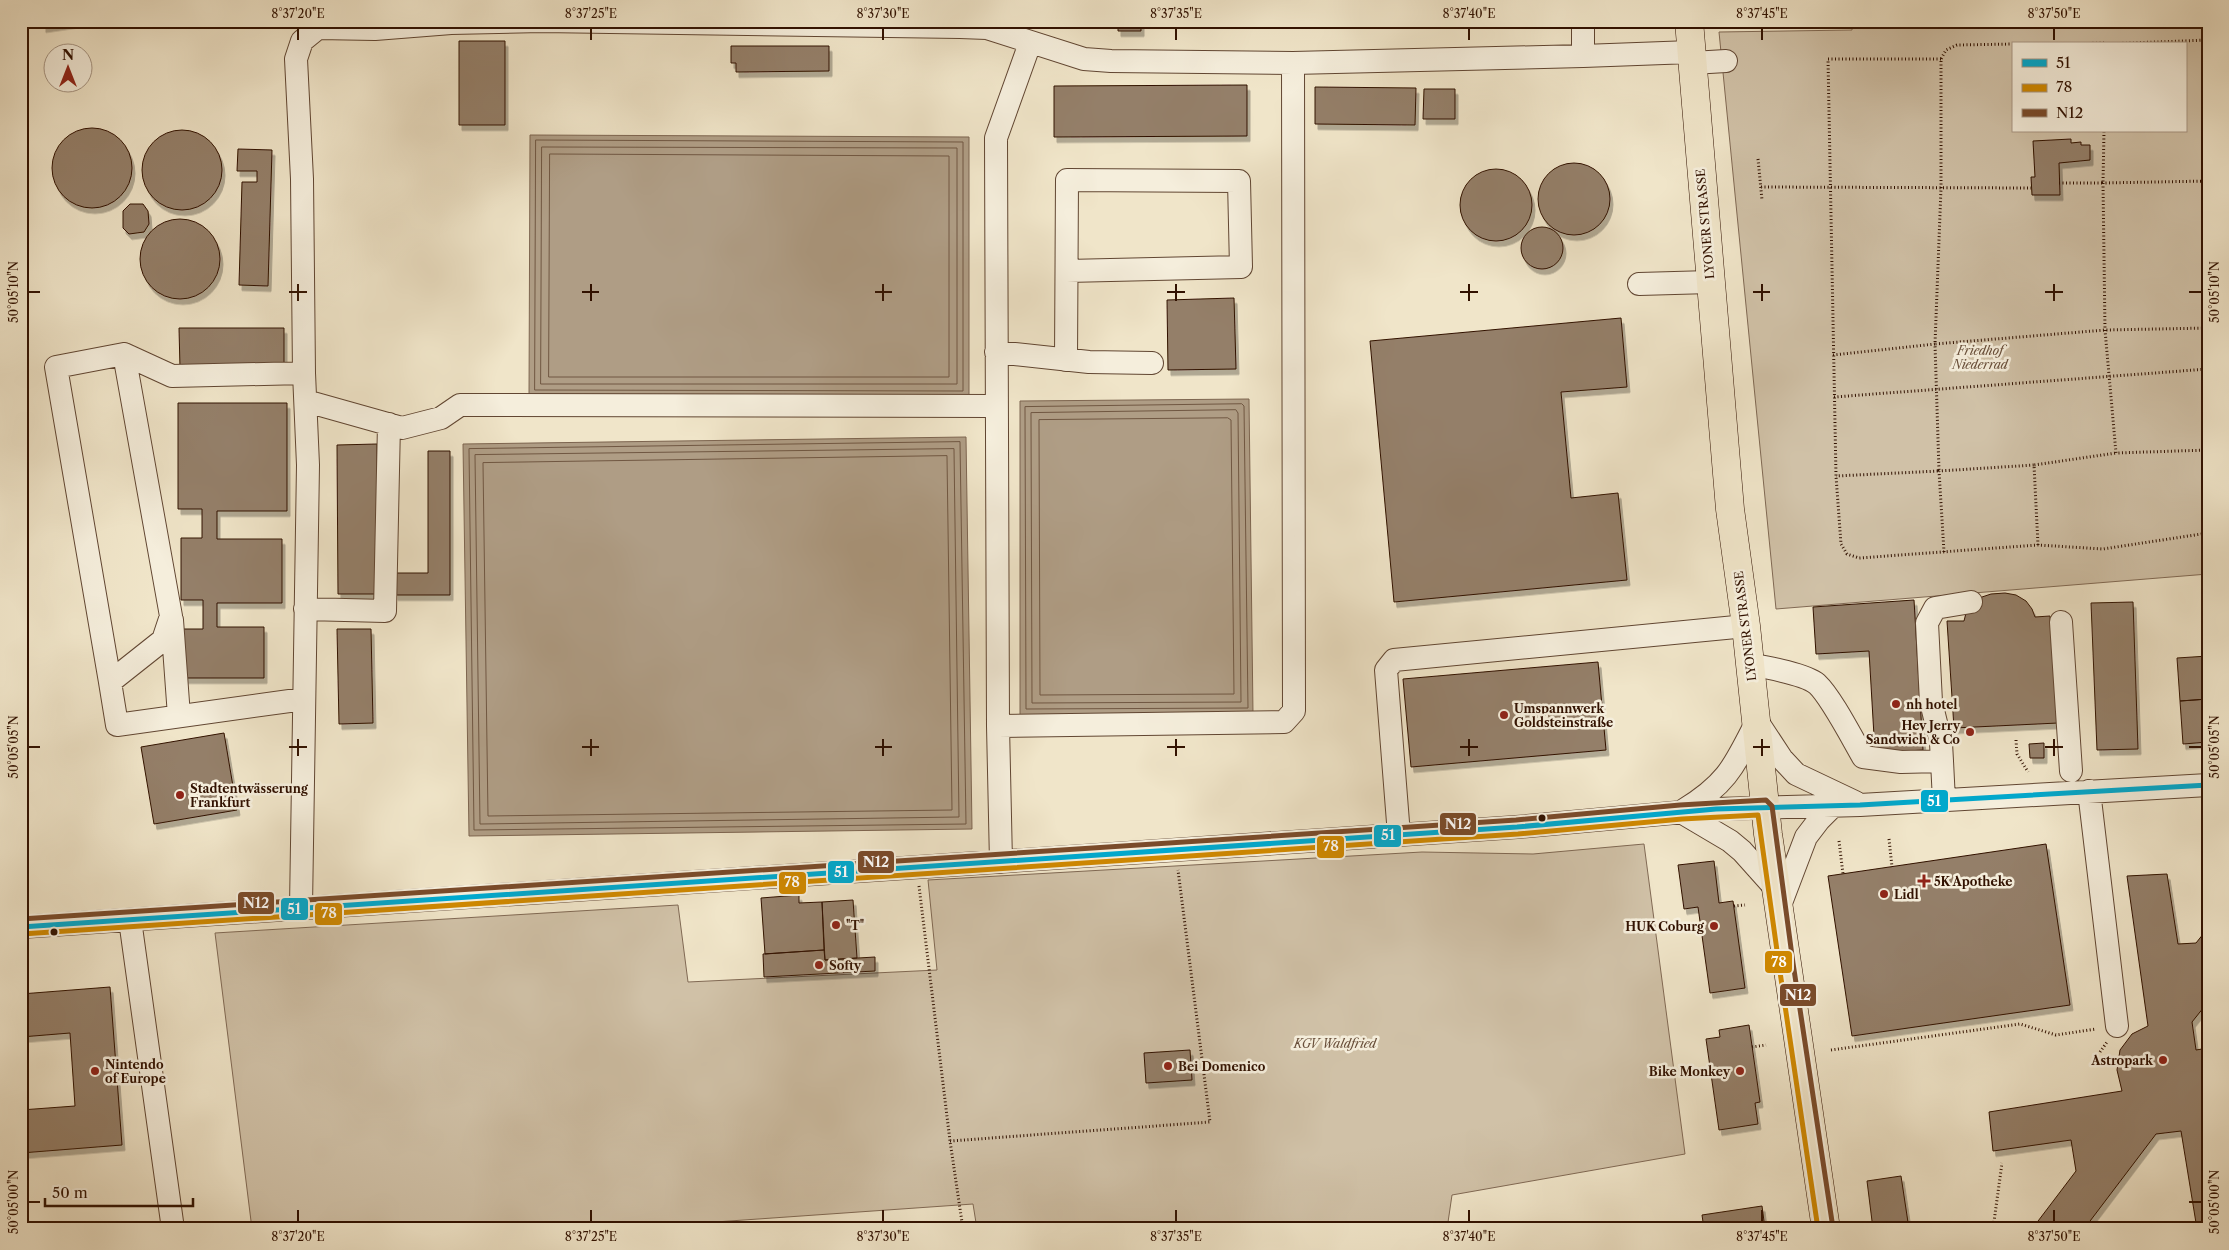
<svg xmlns="http://www.w3.org/2000/svg" width="2229" height="1250" font-family="'Libre Caslon Text',serif">
<style>
.green{fill:#d0c1a7;stroke:#806954;fill-rule:evenodd}
.water{fill:#af9d85;stroke:#7d6550}
.lines{fill:none;stroke-linecap:round;stroke-linejoin:round}
.shore{stroke:#705742;stroke-width:1}
.building{fill:#947f69;stroke:#311100;filter:url(#shadow)}
.minor-casing{stroke:#614632;stroke-width:24}
.major-casing{stroke:#311100;stroke-width:29}
.path{stroke:#311100;stroke-width:3;stroke-dasharray:1 2.5;stroke-linecap:butt}
.minor{stroke:#f5eedc;stroke-width:22}
.major{stroke:#f0e5c9;stroke-width:28}
.bus-1-casing{stroke:#f5eedc;stroke-width:9}
.bus-2-casing{stroke:#f5eedc;stroke-width:9}
.bus-3-casing{stroke:#f5eedc;stroke-width:9}
.bus-1{stroke:#00a9ce;stroke-width:5}
.bus-2{stroke:#cf8800;stroke-width:5}
.bus-3{stroke:#7a4b2a;stroke-width:5}
.ticks{fill:none;stroke:#311100;stroke-width:2}
.poi-dot{fill:#8f2418;stroke:#f5eedc;stroke-width:2}
.bus-dot{fill:#311100;stroke:#f5eedc;stroke-width:2}
.labels{text-anchor:middle;dominant-baseline:central;stroke-width:5;stroke-linejoin:round;paint-order:stroke}
.street-label{font-size:12px;fill:#311100;stroke:#f5eedc}
.park-label{font-size:12px;font-style:italic;fill:#694f3a;stroke:#f5eedc}
.poi-label{font-size:12px;font-weight:bold;fill:#311100;stroke:#f5eedc;text-anchor:start}
.line-badge{stroke:#f5eedc;stroke-width:2}
.badge-label{font-size:14px;text-anchor:middle;font-weight:bold;fill:#fff}
.neatline{fill:none;stroke:#311100;stroke-width:2}
.ticks-label{font-size:12px;text-anchor:middle;fill:#311100}
</style>
<defs>
<filter id="shadow"><feDropShadow dx="3" dy="5.5" stdDeviation="0" flood-color="#0004"/></filter>
</defs>
<rect width="100%" height="100%" fill="#f0e5c9"/>
<filter id="stains"><feTurbulence type="fractalNoise" baseFrequency=".004" numOctaves="4"/><feColorMatrix values="0 0 0 0 .2 0 0 0 0 .09 0 0 0 0 .02 0 0 0 .5 -.17"/></filter>
<radialGradient id="worn" r=".72"><stop offset=".6" stop-color="#630" stop-opacity="0"/><stop offset="1" stop-color="#630" stop-opacity=".3"/></radialGradient>
<path class="green" d="M1852,21H2208V574L1776,609L1719,32L1852,30ZM2013,44H2185V131H2013Z
M1644,844L1685,1154L1452,1195L1447,1229H977L973,1204L615,1229H252L215,933L678,905L688,982L937,970L928,880L1422,852L1533,854Z"/>
<path class="water" d="M530,135L969,137V397L529,396Z
M1249,399L1253,714L1020,715V401Z
M966,437L972,829L469,836L463,444Z"/>
<g class="lines">
<path class="shore" d="M536,140L963,142V391L535,390Z
M542,147L957,148V384H541Z
M550,154L949,156V377H549Z
M1242,404L1244,406L1248,708L1026,709L1025,407Z
M1236,410L1238,413L1241,702L1032,703L1031,413Z
M1228,418L1231,420L1234,694L1040,695L1039,420Z
M960,442L966,824L474,830L469,449Z
M954,449L959,817L480,824L475,455Z
M947,456L952,810L488,816L483,463Z"/>
</g>
<path class="building" d="M43,21H83L43,27Z
M1118,21H1141V31H1118Z
M459,41H505V125H459Z
M731,46H829V71L736,72V63H731Z
M1247,85V136L1054,137V86Z
M1315,87L1416,88L1415,125L1315,124Z
M1424,89H1455V119H1423Z
M52 168a40 40 0 1 1 80 0a40 40 0 1 1-80 0Z
M142 170a40 40 0 1 1 80 0a40 40 0 1 1-80 0Z
M2071,139V143L2081,142V145H2090V160L2059,163L2060,195H2032L2031,177H2035L2033,141Z
M238,149L272,150L268,286L239,285L242,182H257V171H237Z
M1538 199a36 36 0 1 1 72 0a36 36 0 1 1-72 0Z
M1460 205a36 36 0 1 1 72 0a36 36 0 1 1-72 0Z
M130,204H143L148,211L149,224L144,232L129,234L123,228V211Z
M140 259a40 40 0 1 1 80 0a40 40 0 1 1-80 0Z
M1521 248a21 21 0 1 1 42 0a21 21 0 1 1-42 0Z
M1234,298L1236,369L1168,370L1167,300Z
M1621,318L1627,387L1561,392L1571,498L1618,493L1627,580L1394,602L1370,341Z
M179,328H284V367L180,368Z
M178,403H287V511H217V539H282V603H217V627H264V678H180V629H203V600H181V538H202V509H178Z
M377,444L378,594H338L337,445Z
M428,451H450V595H395V573H428Z
M2005,593L2016,595L2026,601L2032,609L2035,617L2050,616L2058,723L1954,728L1947,621H1964L1967,609L1979,598L1991,594Z
M1914,600L1923,750L1875,753L1869,651L1816,654L1813,607Z
M2133,602L2138,749L2097,750L2091,603Z
M337,629H371L373,723L339,724Z
M2208,656V699L2180,701L2177,658Z
M1598,662L1606,750L1411,767L1403,679Z
M2208,699V742L2183,744L2180,701Z
M224,733L237,810L154,824L141,747Z
M2044,743V758H2030L2029,744Z
M2046,844L2070,1005L1852,1036L1828,876Z
M1714,861L1719,903L1733,901L1745,988L1710,993L1698,907L1684,909L1678,865Z
M2167,874L2178,944L2196,943L2208,928V1002L2192,1022L2196,1050L2208,1048V1229H2197L2181,1131L2156,1134L2084,1229H2032L2076,1171L2071,1140L1993,1151L1989,1112L2122,1091L2117,1070L2120,1050L2132,1034L2148,1026L2127,876Z
M799,895V903L822,902L824,950L765,954L761,898Z
M853,900L857,958L825,960L822,902Z
M824,950L825,960L875,957V971L764,977L763,954Z
M110,987L122,1145L21,1153V1110L75,1106L70,1033L21,1037V994Z
M1749,1025L1760,1102L1755,1103L1758,1124L1719,1130L1706,1039L1720,1037L1719,1030Z
M1190,1050L1192,1080L1146,1083L1144,1053Z
M1901,1176L1909,1229H1873L1867,1181Z
M1762,1206L1765,1229H1704L1702,1215Z
M1637,1222L1638,1229H1592Z"/>
<g class="lines">
<g class="minor-casing">
<path id="minor" d="M1030,43L996,138L998,726L1284,722L1294,711L1293,63
M1583,56L1691,52
M1692,63L1726,61
M1639,284L1710,282
M996,352L1089,362L1152,363
M124,354L171,616L163,640L110,682L56,367L124,354L172,376L304,373
M1066,360L1067,180L1239,181L1241,267L1067,271
M306,401L402,428L441,418L460,405L996,406
M305,609L385,611L389,424
M172,620L179,716
M2061,622L2071,771
M1749,664C1765,667 1805,674 1817,684C1831,697 1852,738 1863,757L1901,762L1942,761L1944,801
M110,682L117,725L304,699
M1757,721L1782,759L1796,774L1855,802
M998,726L1001,862
M1942,761L1941,743L1931,702L1927,623L1935,608L1971,602
M2089,791L2117,1026
M1684,810C1728,783 1734,766 1757,721
M1681,812L1730,841L1742,851L1776,889
M1399,835L1386,670L1394,660L1746,626
M301,907L308,465L304,373L302,179L296,59L302,41L318,28L375,29L451,23L542,21L960,27L987,28L1084,59L1111,61L1293,63L1583,56V21
M1779,908L1806,837L1819,820L1833,806
M130,920L173,1229
M21,927L1517,827L1716,809L1860,805L2208,785"/>
</g>
<g class="major-casing">
<path id="major" d="M1689,21L1730,509L1746,626L1768,834L1826,1229"/>
</g>
<path class="path" d="M2013,44L1957,45L1946,50L1941,59V188L1935,344L2105,330L2208,328
M2068,44L2105,43
M2105,44L2208,40
M1941,59H1828L1836,476L1841,544L1847,554L1859,558L2038,545L2103,549L2208,533
M1758,159L1762,200
M2208,181L2103,183L2105,330L2116,453L2208,450
M2059,183H2103L2104,131
M1761,187L2031,188
M1833,355L1935,344L1939,471L1836,476
M1834,397L2208,369
M2038,545L2034,465L2116,453
M1944,552L1939,471L2034,465
M2016,740L2017,754L2028,772
M1889,839L1892,867
M1839,841L1843,874
M919,886L950,1141L963,1229
M1734,906L1745,905
M1752,1047L1766,1045
M1831,1050L2020,1024L2056,1035L2096,1029
M2100,1052L2107,1042
M950,1141L1210,1122L1178,870
M1993,1229L2002,1163"/>
<use href="#minor" class="minor"/>
<use href="#major" class="major"/>
<g class="bus-1-casing">
<path id="bus-1" d="M21,927L1517,827L1716,809L1860,805L2208,785"/>
</g>
<g class="bus-2-casing">
<path id="bus-2" d="M22,934L1518,834L1682,819L1758,815L1779,965L1818,1229"/>
</g>
<g class="bus-3-casing">
<path id="bus-3" d="M21,919L1516,820L1680,805L1766,800L1772,806L1793,963L1833,1228"/>
</g>
<use href="#bus-1" class="bus-1"/>
<use href="#bus-2" class="bus-2"/>
<use href="#bus-3" class="bus-3"/>
</g>
<path class="ticks" d="M298,28V40M591,28V40M883,28V40M1176,28V40M1469,28V40M1762,28V40M2054,28V40M298,284V301M591,284V301M883,284V301M1176,284V301M1469,284V301M1762,284V301M2054,284V301M28,292H40M289,292H307M582,292H599M875,292H892M1167,292H1185M1460,292H1478M1753,292H1770M2045,292H2063M2189,292H2202M298,739V756M591,739V756M883,739V756M1176,739V756M1469,739V756M1762,739V756M2054,739V756M28,747H40M289,747H307M582,747H599M875,747H892M1167,747H1185M1460,747H1478M1753,747H1770M2045,747H2063M2189,747H2202M28,1202H40M2189,1202H2202M298,1210V1222M591,1210V1222M883,1210V1222M1176,1210V1222M1469,1210V1222M1762,1210V1222M2054,1210V1222"/>
<g class="poi-dot">
<circle cx="1896" cy="704" r="5"/>
<circle cx="1504" cy="715" r="5"/>
<circle cx="1970" cy="732" r="5"/>
<circle cx="180" cy="795" r="5"/>
<path d="M1921.5 873.5h5v5h5v5h-5v5h-5v-5h-5v-5h5z"/>
<circle cx="1884" cy="894" r="5"/>
<circle cx="836" cy="925" r="5"/>
<circle cx="1714" cy="926" r="5"/>
<circle cx="819" cy="965" r="5"/>
<circle cx="2163" cy="1060" r="5"/>
<circle cx="1168" cy="1066" r="5"/>
<circle cx="95" cy="1071" r="5"/>
<circle cx="1740" cy="1071" r="5"/>
</g>
<g class="bus-dot">
<circle cx="1542" cy="818" r="4.5"/>
<circle cx="54" cy="932" r="4.5"/>
</g>
<g class="labels">
<g class="street-label">
<text transform="translate(1705 224) rotate(-95)">LYONER STRASSE</text>
<text transform="translate(1745 626) rotate(-97)">LYONER STRASSE</text>
</g>
<g class="park-label">
<text x="1980" y="350">Friedhof<tspan x="1980" dy="14">Niederrad</tspan></text>
<text x="1335" y="1043">KGV Waldfried</text>
</g>
<g class="poi-label">
<text x="1906" y="704">nh hotel</text>
<text x="1514" y="708">Umspannwerk<tspan x="1514" dy="14">Goldsteinstraße</tspan></text>
<text x="1960" y="725" text-anchor="end">Hey Jerry<tspan x="1960" dy="14">Sandwich &amp; Co</tspan></text>
<text x="190" y="788">Stadtentwässerung<tspan x="190" dy="14">Frankfurt</tspan></text>
<text x="1934" y="881">5K Apotheke</text>
<text x="1894" y="894">Lidl</text>
<text x="846" y="925">"T"</text>
<text x="1704" y="926" text-anchor="end">HUK Coburg</text>
<text x="829" y="965">Softy</text>
<text x="2153" y="1060" text-anchor="end">Astropark</text>
<text x="105" y="1064">Nintendo<tspan x="105" dy="14">of Europe</tspan></text>
<text x="1178" y="1066">Bei Domenico</text>
<text x="1730" y="1071" text-anchor="end">Bike Monkey</text>
</g>
</g>
<g class="line-badge">
<rect x="1920" y="789" width="29" height="24" rx="5" fill="#00a9ce"/>
<rect x="1439" y="812" width="38" height="24" rx="5" fill="#7a4b2a"/>
<rect x="1373" y="824" width="29" height="24" rx="5" fill="#00a9ce"/>
<rect x="1316" y="835" width="29" height="24" rx="5" fill="#cf8800"/>
<rect x="857" y="850" width="38" height="24" rx="5" fill="#7a4b2a"/>
<rect x="827" y="860" width="28" height="24" rx="5" fill="#00a9ce"/>
<rect x="778" y="871" width="29" height="24" rx="5" fill="#cf8800"/>
<rect x="237" y="891" width="38" height="24" rx="5" fill="#7a4b2a"/>
<rect x="280" y="897" width="29" height="24" rx="5" fill="#00a9ce"/>
<rect x="314" y="902" width="29" height="24" rx="5" fill="#cf8800"/>
<rect x="1764" y="950" width="29" height="24" rx="5" fill="#cf8800"/>
<rect x="1779" y="983" width="38" height="24" rx="5" fill="#7a4b2a"/>
</g>
<g class="badge-label">
<text x="1934" y="806">51</text>
<text x="1458" y="829">N12</text>
<text x="1388" y="840">51</text>
<text x="1331" y="851">78</text>
<text x="876" y="867">N12</text>
<text x="841" y="877">51</text>
<text x="792" y="887">78</text>
<text x="256" y="908">N12</text>
<text x="294" y="914">51</text>
<text x="329" y="918">78</text>
<text x="1779" y="967">78</text>
<text x="1798" y="1000">N12</text>
</g>
<rect width="2229" height="1250" fill="none" stroke="#f0e5c9" stroke-width="55"/>
<rect x="2012" y="42" width="175" height="90" fill="#f5eedc" stroke="#a79684"/>
<rect x="2022" y="59" width="25" height="8" fill="#00a9ce" stroke="#a79684"/>
<text x="2056" y="68" font-size="15" fill="#311100">51</text>
<rect x="2022" y="84" width="25" height="8" fill="#cf8800" stroke="#a79684"/>
<text x="2056" y="92" font-size="15" fill="#311100">78</text>
<rect x="2022" y="109" width="25" height="8" fill="#7a4b2a" stroke="#a79684"/>
<text x="2056" y="118" font-size="15" fill="#311100">N12</text>
<g transform="translate(68 68)"><circle r="24" fill="#f5eedc" stroke="#a79684"/>
<path d="M0-4L9 19L0 12L-9 19Z" fill="#8f2418"/>
<text y="-8" font-size="14" font-weight="bold" text-anchor="middle" fill="#311100">N</text>
</g>
<path d="M45 1198v8h148v-8" fill="none" stroke="#311100" stroke-width="2.5"/>
<text x="52" y="1198" font-size="15" fill="#311100" stroke="#f5eedc" stroke-width="4" paint-order="stroke">50 m</text>
<rect x="28" y="28" width="2174" height="1194" class="neatline"/>
<g class="ticks-label">
<text x="298" y="18">8°37'20"E</text>
<text x="591" y="18">8°37'25"E</text>
<text x="883" y="18">8°37'30"E</text>
<text x="1176" y="18">8°37'35"E</text>
<text x="1469" y="18">8°37'40"E</text>
<text x="1762" y="18">8°37'45"E</text>
<text x="2054" y="18">8°37'50"E</text>
<text transform="translate(14 292) rotate(-90)" y="4">50°05'10"N</text>
<text transform="translate(2215 292) rotate(-90)" y="4">50°05'10"N</text>
<text transform="translate(14 747) rotate(-90)" y="4">50°05'05"N</text>
<text transform="translate(2215 747) rotate(-90)" y="4">50°05'05"N</text>
<text transform="translate(14 1202) rotate(-90)" y="4">50°05'00"N</text>
<text transform="translate(2215 1202) rotate(-90)" y="4">50°05'00"N</text>
<text x="298" y="1241">8°37'20"E</text>
<text x="591" y="1241">8°37'25"E</text>
<text x="883" y="1241">8°37'30"E</text>
<text x="1176" y="1241">8°37'35"E</text>
<text x="1469" y="1241">8°37'40"E</text>
<text x="1762" y="1241">8°37'45"E</text>
<text x="2054" y="1241">8°37'50"E</text>
</g>
<rect width="100%" height="100%" filter="url(#stains)"/>
<rect width="100%" height="100%" fill="url(#worn)"/>
</svg>
